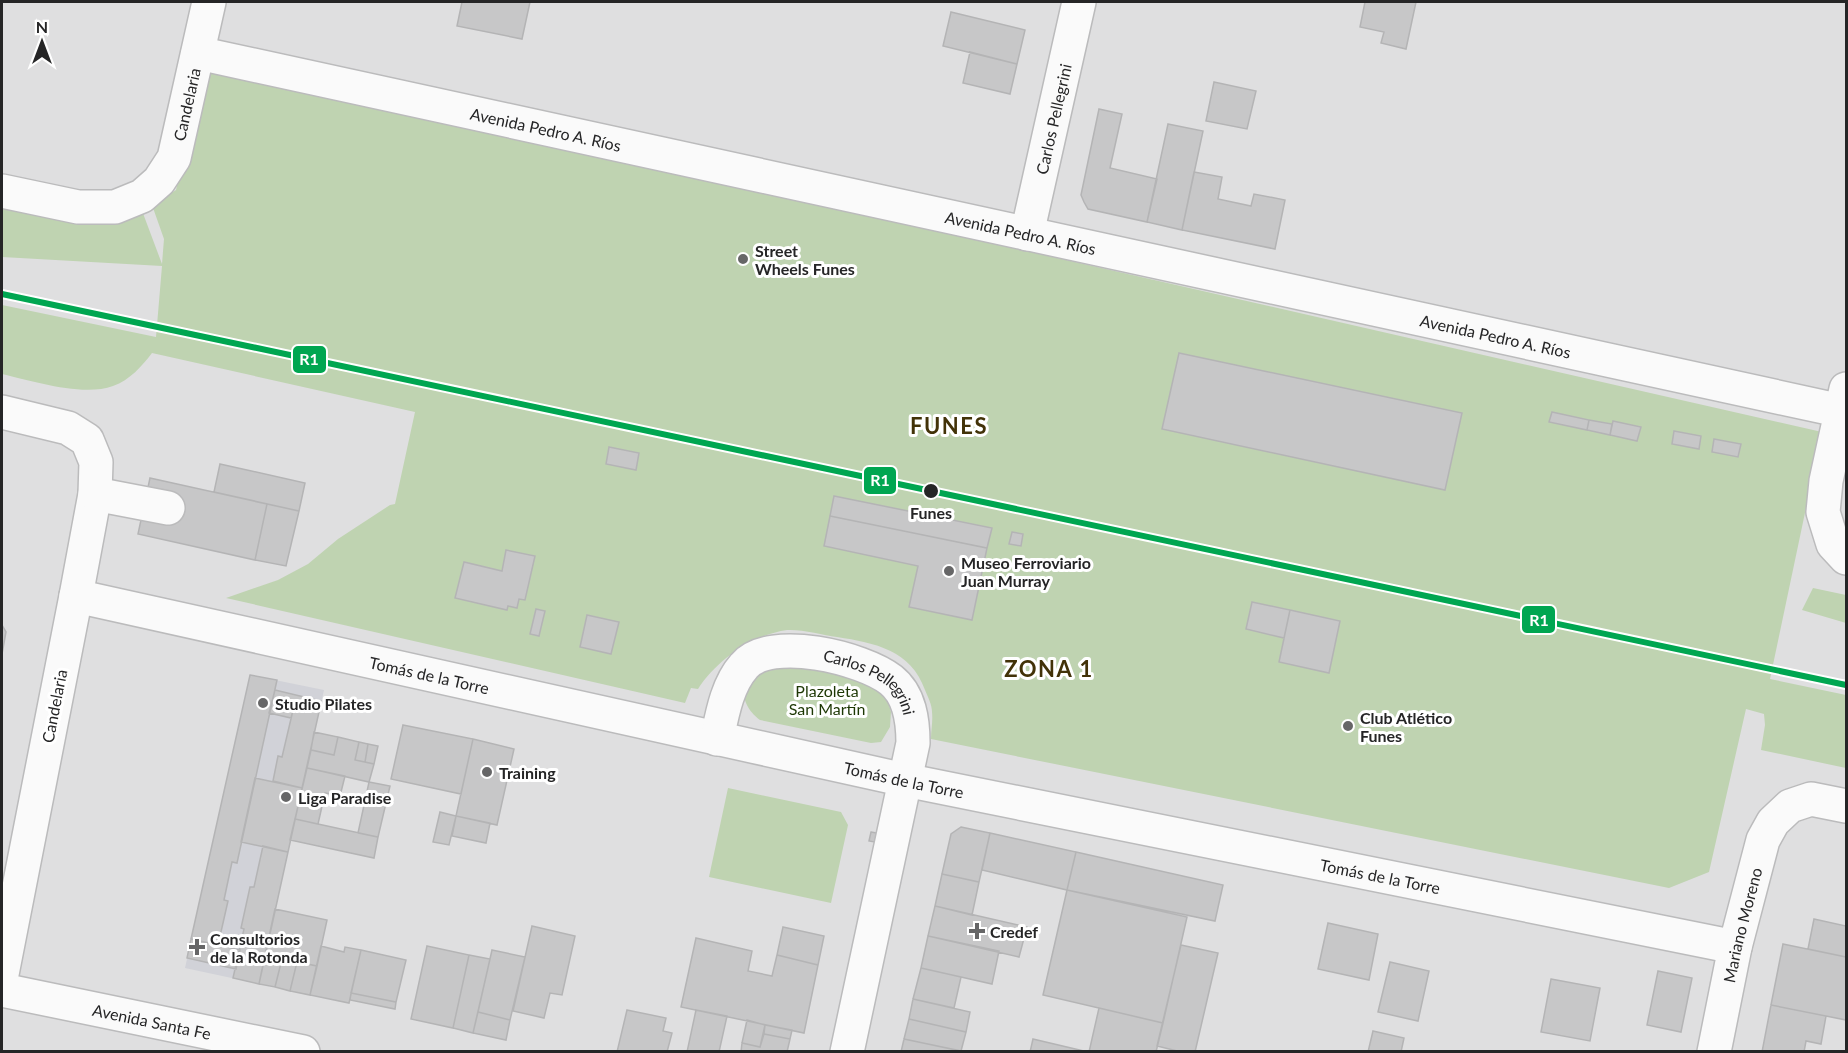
<svg xmlns="http://www.w3.org/2000/svg" width="1848" height="1053" font-family="Lato,sans-serif">
<style>
.built{fill:#d1d2d8}
.green{fill:#bfd3b1}
.building{fill:#c7c7c8;stroke:#b4b4b5;stroke-width:1.5}
.lines{fill:none;stroke-linecap:round;stroke-linejoin:round}
.minor-casing{stroke:#bbbbbc;stroke-width:36}
.minor{stroke:#fafafa;stroke-width:33}
.rail-1-casing{stroke:#fff;stroke-width:10}
.rail-1{stroke:#00a651;stroke-width:6}
.poi-dot{fill:#666667;stroke:#fff;stroke-width:2}
.stop-dot{fill:#252526;stroke:#fff;stroke-width:2}
.labels{text-anchor:middle;dominant-baseline:central;stroke-width:6;stroke-linejoin:round;paint-order:stroke}
.street-label{font-size:16px;fill:#252526;stroke:#fff}
.poi-label{font-size:16px;font-weight:bold;fill:#252526;stroke:#fff;text-anchor:start}
.stop-label{font-size:16px;font-weight:bold;fill:#252526;stroke:#fff}
.park-label{font-size:16px;fill:#1d3704;stroke:#fff}
.district-label{font-size:22px;font-weight:bold;letter-spacing:1.5px;fill:#423208;stroke:#fff}
.line-badge{stroke:#fff;stroke-width:2}
.badge-label{font-size:16px;text-anchor:middle;font-weight:bold;fill:#fff}
</style>
<rect width="100%" height="100%" fill="#dfdfe0"/>
<path class="built" d="M250,675L324,690L259,984L185,968Z"/>
<path class="green" d="M205,64L1822,432L1770,679L1846,695V768L1761,750L1765,725L1764,714L1746,709L1709,872L1669,888L931,739C931,730 933,721 932,712C932,705 928,697 925,690C911,650 875,643 837,637C823,635 801,629 787,630C752,635 717,660 698,689L691,688L685,703L226,598L278,580L308,564L338,539L390,505L395,504L415,412L152,353C142,366 130,380 113,386C83,397 32,381 2,374V305L156,337L162,266L2,257V206L141,208L162,264L164,239L152,205L176,190Z
M1813,588L1846,595V623L1802,610Z
M765,659L859,673L887,697L891,712L890,727L881,742L871,743L760,720C747,710 744,701 742,685Z
M728,788L841,812L848,825L831,903L709,877Z"/>
<path class="building" d="M462,2H530L522,39L457,26Z
M1365,2H1416L1406,49L1381,43L1384,32L1360,27Z
M951,12L1025,30L1017,64L943,46Z
M970,52L1017,64L1010,94L963,83Z
M1214,82L1256,91L1247,129L1206,121Z
M1099,109L1122,114L1110,168L1157,179L1147,222L1088,209L1084,202L1081,195Z
M1168,124L1203,131L1182,230L1147,222Z
M1194,172L1222,177L1218,199L1251,206L1254,194L1285,200L1275,249L1182,230Z
M1179,353L1462,413L1445,490L1162,429Z
M1552,412L1589,420L1587,430L1549,422Z
M1589,420L1612,424L1610,435L1587,430Z
M1613,421L1641,427L1637,441L1610,435Z
M1674,431L1701,436L1699,449L1672,444Z
M1714,439L1741,444L1738,457L1712,452Z
M609,447L639,453L636,470L606,464Z
M220,464L305,483L299,511L214,492Z
M150,478L267,504L255,560L138,534Z
M834,496L992,528L987,548L830,516Z
M267,504L299,511L286,566L255,560Z
M830,516L987,548L972,620L909,607L918,566L824,546Z
M1012,532L1023,534L1021,546L1009,544Z
M506,550L535,556L525,600L519,599L517,608L508,606L507,610L455,598L464,562L502,571Z
M1252,602L1290,610L1284,638L1246,629Z
M536,609L545,611L539,636L530,634Z
M1290,610L1340,621L1329,673L1279,662Z
M587,615L619,622L611,654L580,647Z
M2,625L6,632L2,654Z
M250,675L277,680L237,863L232,862L224,900L228,901L218,945L191,939Z
M275,690L321,701L319,712L294,706L291,718L269,713Z
M294,706L319,712L302,788L273,781L278,756L282,757Z
M403,725L473,739L461,794L391,779Z
M314,732L338,737L334,755L311,750Z
M338,737L359,742L355,760L374,764L369,782L307,768L311,750L334,755Z
M473,739L514,749L497,825L456,816Z
M359,742L368,744L365,762L355,760Z
M368,744L378,746L374,764L365,762Z
M307,768L345,776L340,796L325,793L318,824L295,819Z
M255,778L302,788L288,852L241,842Z
M369,782L390,786L378,837L358,833Z
M440,812L456,816L449,845L433,842Z
M456,816L490,823L486,843L452,836Z
M295,819L378,837L374,858L290,840Z
M961,827L990,833L979,882L942,874L951,834Z
M871,832L882,834L880,843L869,841Z
M990,833L1076,852L1067,890L982,870Z
M263,846L288,852L259,984L233,978L244,929L241,928L250,887H254Z
M1076,852L1223,885L1215,921L1067,890Z
M942,874L979,882L972,915L935,906Z
M1067,890L1187,917L1163,1023L1043,995Z
M935,906L1027,927L1019,957L928,936Z
M275,909L327,920L317,966L265,955Z
M1814,919L1846,926V957L1808,949Z
M1328,923L1378,934L1369,980L1318,969Z
M532,926L575,936L562,995L550,993L544,1018L513,1011Z
M783,927L824,936L818,965L777,955Z
M928,936L999,951L992,984L921,968Z
M696,938L752,951L748,971L772,976L777,955L818,965L804,1033L681,1007Z
M191,939L240,950L236,969L187,958Z
M1783,944L1846,957V1020L1771,1005Z
M1181,945L1218,953L1195,1052H1181L1157,1046Z
M321,946L344,952L345,947L361,950L349,1003L310,995Z
M427,946L469,955L453,1028L411,1019Z
M361,950L406,960L396,1002L351,993Z
M492,950L525,957L510,1020L478,1012Z
M265,955L282,959L275,987L259,984Z
M469,955L490,959L473,1033L453,1028Z
M282,959L297,962L290,991L275,987Z
M297,962L317,966L310,995L290,991Z
M1390,962L1429,971L1418,1021L1378,1012Z
M921,968L961,977L954,1008L913,999Z
M1658,971L1692,978L1681,1032L1647,1025Z
M1551,979L1600,988L1590,1041L1541,1032Z
M351,993L396,1002L395,1009L350,1000Z
M913,999L970,1012L966,1032L909,1019Z
M1771,1005L1826,1016L1821,1044L1806,1041L1804,1052H1762Z
M1099,1008L1163,1023L1156,1052H1089Z
M627,1010L666,1018L663,1031L672,1033L667,1052H617Z
M696,1010L727,1016L719,1052H687Z
M478,1012L510,1020L506,1040L473,1033Z
M909,1019L966,1032L961,1051L904,1039Z
M747,1020L765,1025L760,1047L742,1043Z
M765,1025L792,1030L790,1039L764,1034Z
M1373,1031L1404,1038L1401,1052H1368Z
M764,1034L790,1039L787,1052H741L742,1043L760,1047Z
M904,1039L961,1051L962,1052H901Z
M1033,1039L1088,1052H1030Z"/>
<g class="lines">
<g class="minor-casing">
<g id="minor">
<path id="s1" d="M198,53L1842,411"/>
<path id="s2" d="M2,191L78,207H115L142,196L159,181L174,158L209,2"/>
<path id="s3" d="M1027,234L1079,2"/>
<path d="M1846,389L1826,481L1823,512L1833,544L1846,558"/>
<path d="M2,412L68,428L87,440L96,462L95,494L76,596L2,974"/>
<path d="M95,494L168,508"/>
<path id="s4" d="M76,596L905,780L1735,947"/>
<path id="s5" d="M717,739C722,715 727,685 744,666C770,635 863,658 891,680C910,695 913,721 913,743L847,1052"/>
<path id="s6" d="M2,990L303,1052"/>
<path id="s7" d="M1714,1052L1735,947L1763,840L1773,822L1790,806L1811,799L1846,806"/>
</g>
</g>
<use href="#minor" class="minor"/>
<g class="rail-1-casing">
<path id="rail-1" d="M2,294L1846,685"/>
</g>
<use href="#rail-1" class="rail-1"/>
</g>
<g class="poi-dot">
<circle cx="743" cy="259" r="6"/>
<circle cx="949" cy="571" r="6"/>
<circle cx="263" cy="703" r="6"/>
<circle cx="1348" cy="726" r="6"/>
<circle cx="487" cy="772" r="6"/>
<circle cx="286" cy="797" r="6"/>
<path d="M974 922h6v6h6v6h-6v6h-6v-6h-6v-6h6z"/>
<path d="M194 938h6v6h6v6h-6v6h-6v-6h-6v-6h6z"/>
</g>
<circle class="stop-dot" cx="931" cy="491" r="8"/>
<g class="labels">
<g class="street-label">
<text stroke="none"><textPath href="#s2" startOffset="249">Candelaria</textPath></text>
<text stroke="none"><textPath href="#s3" startOffset="118">Carlos Pellegrini</textPath></text>
<text stroke="none"><textPath href="#s1" startOffset="356">Avenida Pedro A. Ríos</textPath></text>
<text stroke="none"><textPath href="#s1" startOffset="842">Avenida Pedro A. Ríos</textPath></text>
<text stroke="none"><textPath href="#s1" startOffset="1328">Avenida Pedro A. Ríos</textPath></text>
<text stroke="none"><textPath href="#s4" startOffset="362">Tomás de la Torre</textPath></text>
<text stroke="none"><textPath href="#s5" startOffset="219">Carlos Pellegrini</textPath></text>
<text transform="translate(54 706) rotate(-79)">Candelaria</text>
<text stroke="none"><textPath href="#s4" startOffset="848">Tomás de la Torre</textPath></text>
<text stroke="none"><textPath href="#s4" startOffset="1334">Tomás de la Torre</textPath></text>
<text stroke="none"><textPath href="#s7" startOffset="130">Mariano Moreno</textPath></text>
<text stroke="none"><textPath href="#s6" startOffset="153">Avenida Santa Fe</textPath></text>
</g>
<g class="poi-label">
<text x="755" y="250">Street<tspan x="755" dy="18">Wheels Funes</tspan></text>
<text x="961" y="562">Museo Ferroviario<tspan x="961" dy="18">Juan Murray</tspan></text>
<text x="275" y="703">Studio Pilates</text>
<text x="1360" y="717">Club Atlético<tspan x="1360" dy="18">Funes</tspan></text>
<text x="499" y="772">Training</text>
<text x="298" y="797">Liga Paradise</text>
<text x="990" y="931">Credef</text>
<text x="210" y="938">Consultorios<tspan x="210" dy="18">de la Rotonda</tspan></text>
</g>
<g class="stop-label">
<text x="931" y="512">Funes</text>
</g>
<g class="park-label">
<text x="827" y="690">Plazoleta<tspan x="827" dy="18">San Martín</tspan></text>
</g>
<g class="district-label">
<text x="949" y="425">FUNES</text>
<text x="1049" y="668">ZONA 1</text>
</g>
</g>
<g class="line-badge">
<rect x="292" y="345" width="35" height="29" rx="6" fill="#00a651"/>
<rect x="863" y="466" width="34" height="29" rx="6" fill="#00a651"/>
<rect x="1521" y="605" width="35" height="29" rx="6" fill="#00a651"/>
</g>
<g class="badge-label">
<text x="309" y="365">R1</text>
<text x="880" y="486">R1</text>
<text x="1539" y="626">R1</text>
</g>
<rect width="1848" height="1053" fill="none" stroke="#252526" stroke-width="6"/>
<g transform="translate(42 42)" stroke="#ffffff" stroke-width="4.5" paint-order="stroke">
<path d="M0-4.5L10 22L0 15L-10 22Z" fill="#252526"/>
<text y="-9" font-size="16" font-weight="bold" text-anchor="middle" fill="#252526">N</text>
</g>
</svg>
